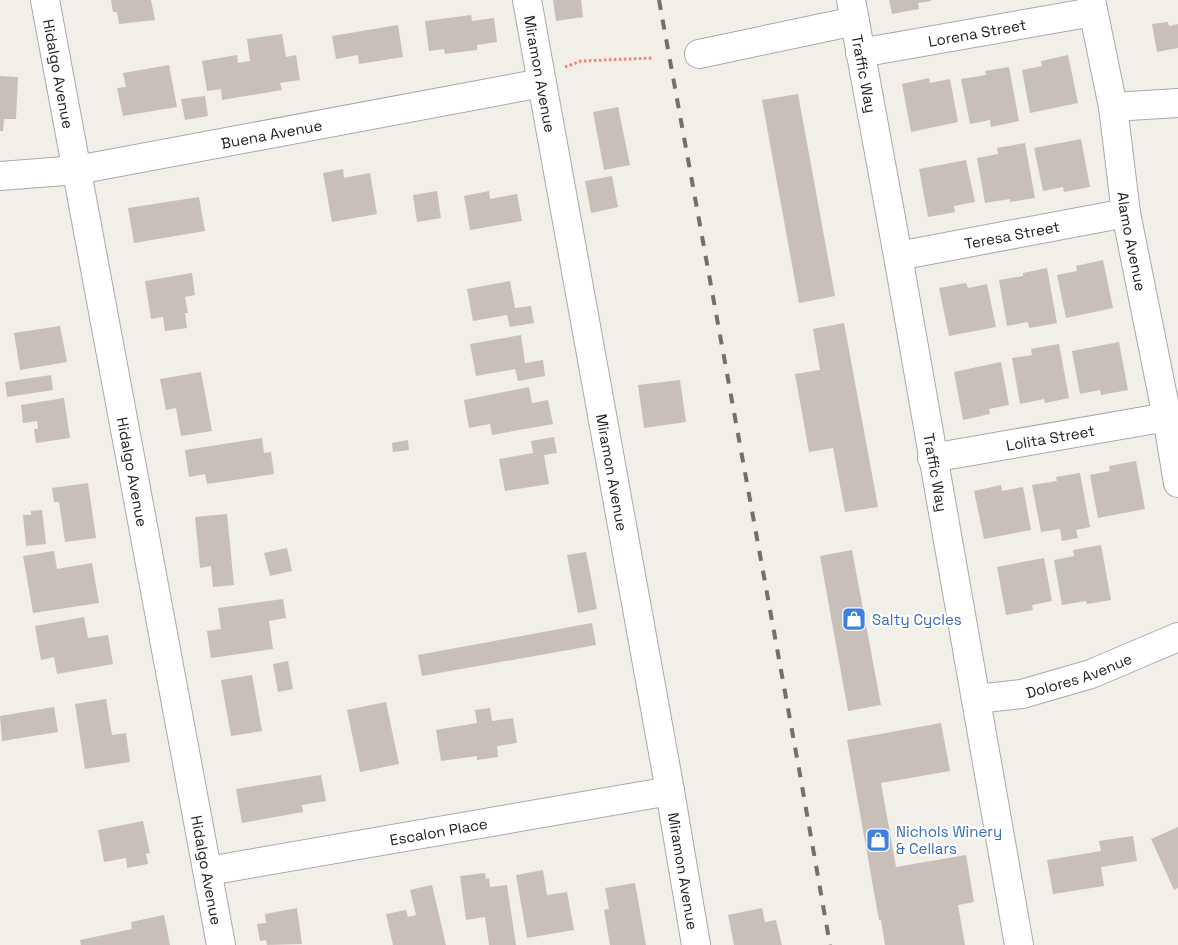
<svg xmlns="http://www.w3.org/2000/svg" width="1178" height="945" font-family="'Space Grotesk',sans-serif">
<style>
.building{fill:#c7bfb8}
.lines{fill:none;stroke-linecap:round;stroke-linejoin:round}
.minor-casing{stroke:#a9a9a9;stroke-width:30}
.path{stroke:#fa8072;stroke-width:3;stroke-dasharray:2.5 2.5;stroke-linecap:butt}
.minor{stroke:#fff;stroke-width:28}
.rail{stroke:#707070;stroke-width:4;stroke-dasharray:10 10;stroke-linecap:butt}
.labels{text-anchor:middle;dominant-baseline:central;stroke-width:4.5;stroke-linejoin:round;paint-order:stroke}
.street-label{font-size:15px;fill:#222;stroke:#fff}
.shop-label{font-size:15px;fill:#366cbe;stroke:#fff;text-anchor:start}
</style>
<rect width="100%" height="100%" fill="#f2efe9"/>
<path class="building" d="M111,0H151L155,20L119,24L117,12H113Z
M553,0H581L583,17L556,21Z
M889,0H931V1L918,3L919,9L892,14Z
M471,15L472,21L494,18L497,42L477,45V50L445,54L444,49L429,51L425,21Z
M1168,22L1169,26L1178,24V48L1157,52L1152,24Z
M398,25L403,57L359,64L358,55L336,59L332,36Z
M282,34L286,57L296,55L300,80L280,83L282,90L222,100L221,89L207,91L202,61L237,55L238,63L250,61L247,39Z
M1068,55L1078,103L1030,113L1022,70L1042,66L1041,61Z
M169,65L177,107L123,116L117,88L126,87L123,73Z
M1009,67L1019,121L991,127L990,120L970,124L961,79L986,75L985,71Z
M0,76L18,77L16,119H4L3,131H0Z
M929,78L930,83L950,79L958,122L911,132L902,84Z
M798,94L835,296L799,303L762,100Z
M205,96L208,116L185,120L181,99Z
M618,107L630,165L604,170L593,112Z
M1081,139L1090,187L1064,192L1063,187L1043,191L1034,148Z
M1025,143L1035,198L1010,202V199L985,203L977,158L998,154L997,148Z
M966,160L975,202L954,206L955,212L928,217L919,169Z
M343,169L344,178L370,173L377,214L332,222L323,173Z
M612,176L618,207L591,213L585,181Z
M437,191L441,218L417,222L413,195Z
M489,191L490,199L517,194L522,221L470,230L464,196Z
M199,197L205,231L134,243L128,208Z
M1103,260L1113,308L1066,318L1057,275L1077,271L1076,266Z
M1047,268L1057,323L1029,328L1028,322L1007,326L999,280L1023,276V273Z
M192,273L195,295L185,297L188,313H185L187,328L165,331L163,317L151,319L145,281Z
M510,281L515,308L531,306L534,323L510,327L507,315L473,321L467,289Z
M966,283L968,288L987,284L996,327L949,336L939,288Z
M844,323L878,507L845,512L833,448L809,452L795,374L820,370L813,329Z
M60,326L67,362L20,370L14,333Z
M521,335L525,363L543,360L545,376L518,381L515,369L476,376L470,344Z
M1119,342L1128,390L1101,395L1100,390L1080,394L1072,351Z
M1059,344L1069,398L1045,403L1044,399L1020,404L1012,358L1032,355L1031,349Z
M1001,362L1009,405L989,409L990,414L963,420L954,372Z
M201,372L212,431L181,436L176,408L166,410L160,379Z
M51,375L53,390L7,397L5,382Z
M680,380L686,422L644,428L638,385Z
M529,387L532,403L548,400L553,424L492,435L490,424L469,428L464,400Z
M64,398L70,438L36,443L34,429H38L37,421L23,423L21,405Z
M554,437L557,453L544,455L549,484L505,491L499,459L533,453L531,441Z
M262,438L264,453L271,452L274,474L207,484L205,474L189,477L185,450Z
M408,440L409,450L393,452L392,443Z
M1136,461L1145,509L1098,518L1090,475L1110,471L1109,466Z
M1080,473L1090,527L1076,530L1078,538L1062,541L1060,529L1041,532L1032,485L1057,481L1056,477Z
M88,483L96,538L65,542L59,502H54L52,488Z
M1001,485L1002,491L1023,487L1031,530L984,539L974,491Z
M42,510L46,544L26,546L23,515H31V511Z
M227,514L234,585L213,587L211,566L200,568L195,517Z
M1101,545L1111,600L1087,604L1086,601L1062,605L1054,560L1074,556L1073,550Z
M287,548L292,571L270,576L264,553Z
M852,550L881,705L848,711L820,556Z
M54,551L57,569L92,563L99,603L33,613L23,556Z
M586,552L597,609L578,613L567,555Z
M1044,558L1052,601L1032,605L1033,610L1006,615L997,567Z
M283,599L286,618L269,621L273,649L211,658L207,631L221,629L218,608Z
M84,617L88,638L108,635L113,664L57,674L54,657L41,660L35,626Z
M592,623L596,645L422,676L418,655Z
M288,661L293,689L278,692L273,664Z
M252,675L262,731L231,736L221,680Z
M106,699L112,735L126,733L130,762L85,769L75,704Z
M386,702L399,764L360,772L347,710Z
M54,707L58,732L2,741L0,716Z
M490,708L492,721L513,718L517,743L497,746L498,757L477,760V756L441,761L436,730L477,723L475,710Z
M941,723L950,771L881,783L896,867L966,855L974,902L958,905L965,945H885L881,920H879L847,740Z
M321,775L326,801L302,805L303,812L242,823L236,789Z
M143,821L150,853L146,854L148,864L127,868L126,858L104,862L98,830Z
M1178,827V888L1174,890L1151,839Z
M1133,836L1137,861L1101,867L1104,886L1053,894L1047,860L1101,851L1099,841Z
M543,870L547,895L567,892L574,930L527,938L516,875Z
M485,873L486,879L489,878L490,887L507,885L516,945H489L485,917L466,920L460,876Z
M635,883L646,945H610L604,910L609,909L605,888Z
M432,885L446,945H393L386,914L406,910L408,917L416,915L410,890Z
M297,908L302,944L267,945L266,940L260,941L257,924L266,923L265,914Z
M762,908L765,922L776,920L782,945H734L728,915Z
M164,915L170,945H81L80,940L132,929L131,922Z"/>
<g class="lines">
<g class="minor-casing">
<g id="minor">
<path id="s1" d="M45,0L221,945"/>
<path id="s2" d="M527,0L670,791L696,945"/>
<path id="s3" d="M851,0L898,256L1019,945"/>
<path id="s4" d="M1091,0L1113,107L1126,213L1167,417L1178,483"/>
<path id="s5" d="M860,53L1093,12"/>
<path d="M699,54L855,21"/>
<path d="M1113,107L1178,103"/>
<path id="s6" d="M0,176L77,170L542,83"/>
<path id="s7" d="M898,256L1126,213"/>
<path id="s8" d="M932,458L1167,417"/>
<path id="s9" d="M976,699L1022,694L1091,674L1178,637"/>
<path id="s10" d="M208,871L670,791"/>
</g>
</g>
<path class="path" d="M565,67L581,61L653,58"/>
<use href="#minor" class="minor"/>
<path class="rail" d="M659,0L799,769L830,945"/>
</g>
<defs>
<g id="shop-square" transform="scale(1.25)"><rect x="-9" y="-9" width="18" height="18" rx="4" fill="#3f7fe0" stroke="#fff"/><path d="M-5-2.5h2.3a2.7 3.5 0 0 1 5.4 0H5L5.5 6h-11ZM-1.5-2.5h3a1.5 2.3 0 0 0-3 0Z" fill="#fff"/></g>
</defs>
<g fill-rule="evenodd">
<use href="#shop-square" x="854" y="619"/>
<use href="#shop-square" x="878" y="840"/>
</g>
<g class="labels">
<g class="street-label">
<text stroke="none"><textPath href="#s5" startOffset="119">Lorena Street</textPath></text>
<text stroke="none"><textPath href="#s1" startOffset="75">Hidalgo Avenue</textPath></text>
<text stroke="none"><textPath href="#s2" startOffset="75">Miramon Avenue</textPath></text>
<text stroke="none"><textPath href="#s3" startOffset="75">Traffic Way</textPath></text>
<text stroke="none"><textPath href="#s6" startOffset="275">Buena Avenue</textPath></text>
<text stroke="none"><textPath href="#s7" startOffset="116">Teresa Street</textPath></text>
<text stroke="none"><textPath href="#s4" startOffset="245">Alamo Avenue</textPath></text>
<text stroke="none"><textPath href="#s8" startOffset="120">Lolita Street</textPath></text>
<text stroke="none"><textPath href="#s1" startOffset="480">Hidalgo Avenue</textPath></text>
<text stroke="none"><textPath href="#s2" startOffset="480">Miramon Avenue</textPath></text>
<text stroke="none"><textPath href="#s3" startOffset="480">Traffic Way</textPath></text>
<text stroke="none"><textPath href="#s9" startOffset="106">Dolores Avenue</textPath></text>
<text stroke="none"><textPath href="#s10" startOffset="234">Escalon Place</textPath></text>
<text stroke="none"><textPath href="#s1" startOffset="885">Hidalgo Avenue</textPath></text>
<text stroke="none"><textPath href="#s2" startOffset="885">Miramon Avenue</textPath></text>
</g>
<g class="shop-label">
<text x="872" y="619">Salty Cycles</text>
<text x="896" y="831">Nichols Winery<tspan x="896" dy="17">&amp; Cellars</tspan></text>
</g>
</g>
</svg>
